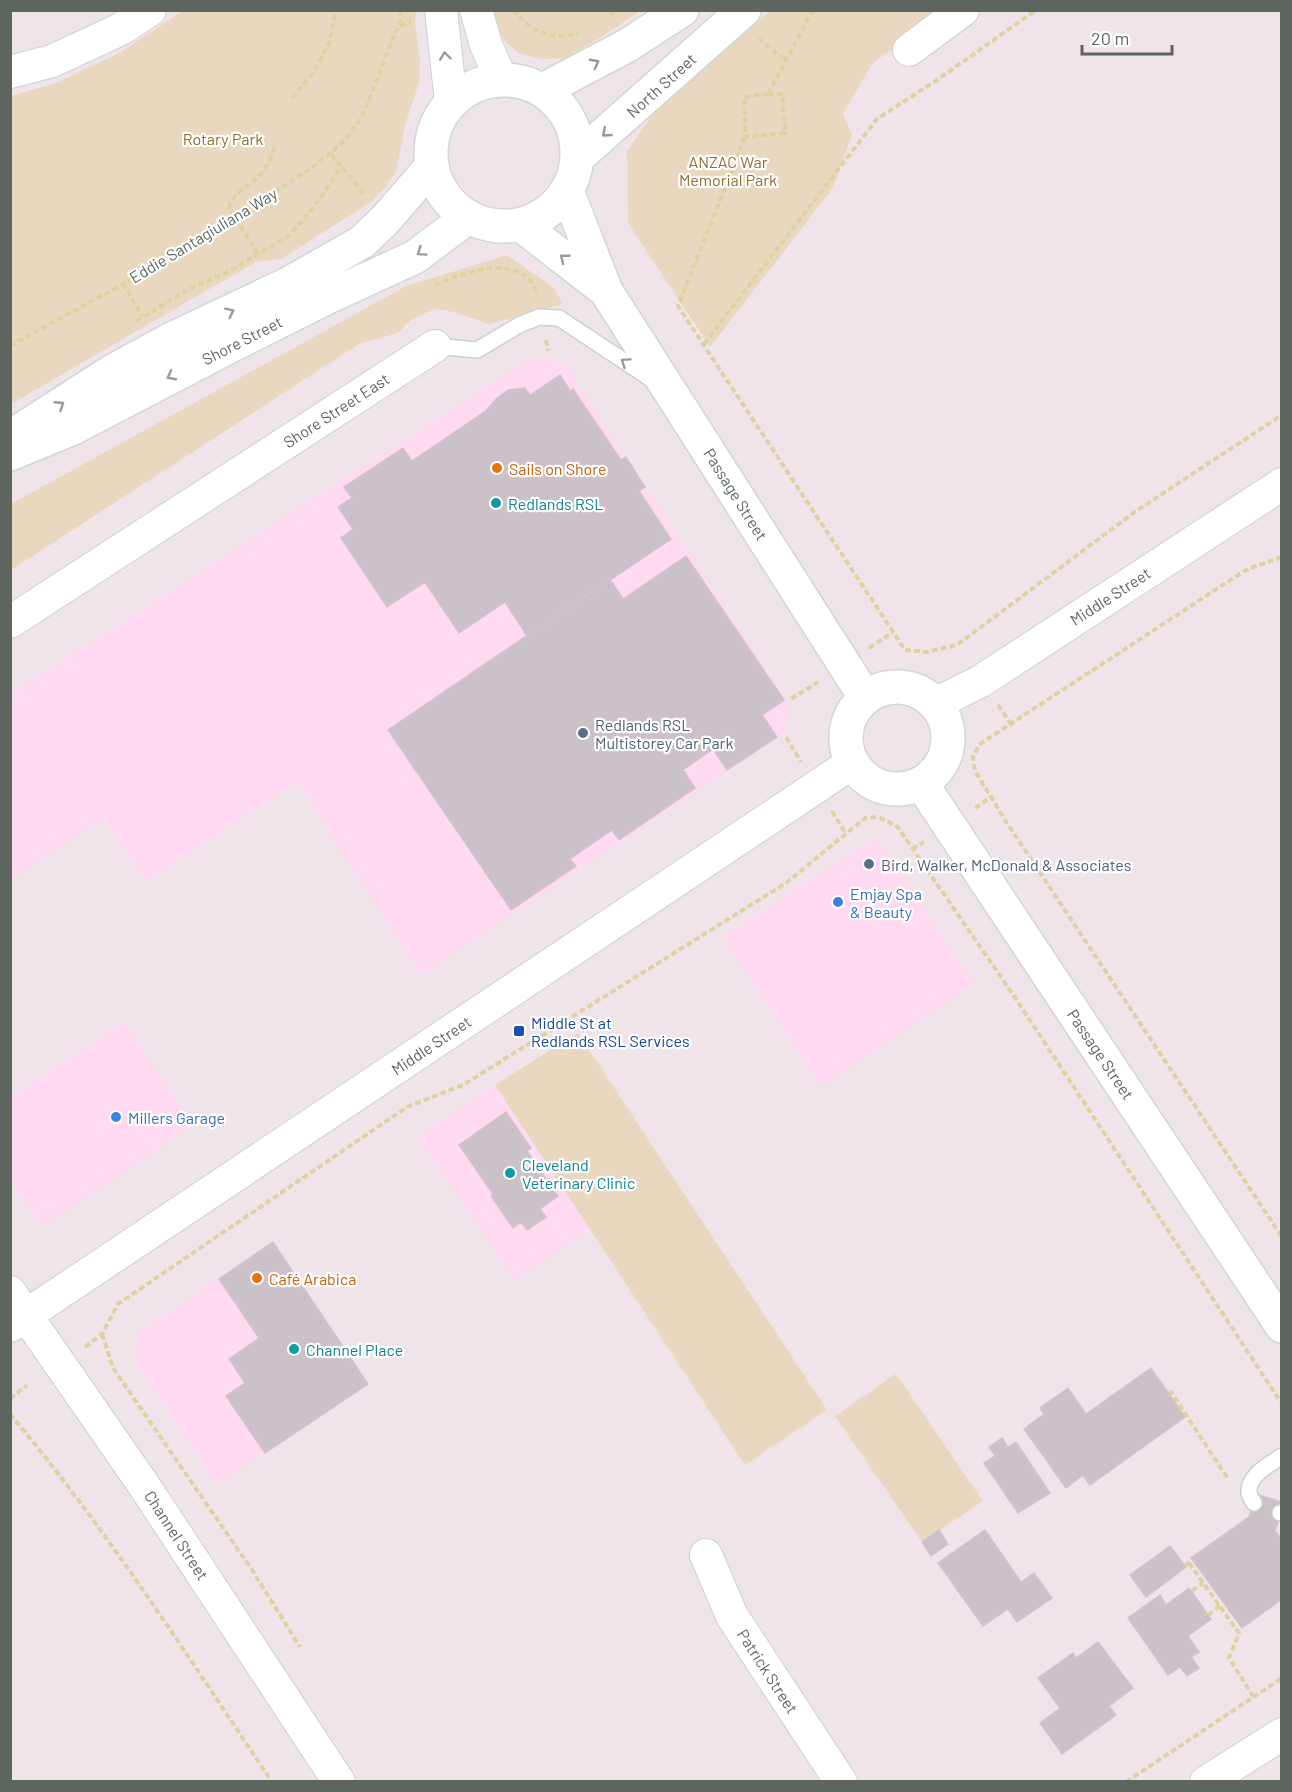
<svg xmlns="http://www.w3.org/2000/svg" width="1292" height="1792" font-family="Barlow,sans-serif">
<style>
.commercial{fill:#ffdaf1}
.green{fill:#e9d8bf}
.building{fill:#cbc1c8;stroke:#d5c2cf;stroke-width:1.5}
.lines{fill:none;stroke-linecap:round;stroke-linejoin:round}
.lane-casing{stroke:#cbd2cd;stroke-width:18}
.street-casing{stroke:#cbd2cd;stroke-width:34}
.secondary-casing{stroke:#cfd8d1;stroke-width:36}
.path{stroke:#dcd3a1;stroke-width:4;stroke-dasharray:6 3;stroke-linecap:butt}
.lane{stroke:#fff;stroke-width:15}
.street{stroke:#fff;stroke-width:32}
.secondary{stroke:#fff;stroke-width:33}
.oneway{stroke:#959c96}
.food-dot{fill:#e8710a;stroke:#fff;stroke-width:2}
.culture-dot{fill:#0f9aa8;stroke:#fff;stroke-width:2}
.service-dot{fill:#5c6f8a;stroke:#fff;stroke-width:2}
.shop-dot{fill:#3f7fe0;stroke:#fff;stroke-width:2}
.transit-dot{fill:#1a4fb4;stroke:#fff;stroke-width:2}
.labels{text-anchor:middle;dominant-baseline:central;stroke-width:4.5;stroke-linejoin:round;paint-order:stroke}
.street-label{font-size:16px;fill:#5c665e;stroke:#fff}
.park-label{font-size:16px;fill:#8f6e32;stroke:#fff}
.food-label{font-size:16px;fill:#c56008;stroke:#fff;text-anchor:start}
.culture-label{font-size:16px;fill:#0d838f;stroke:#fff;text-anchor:start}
.service-label{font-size:16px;fill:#4e5e75;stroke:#fff;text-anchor:start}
.shop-label{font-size:16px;fill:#366cbe;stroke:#fff;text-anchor:start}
.transit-label{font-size:16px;fill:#164399;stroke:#fff;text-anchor:start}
</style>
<rect width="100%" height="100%" fill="#f0e4eb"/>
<path class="commercial" d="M545,356L565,365L789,704L786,732L421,976L298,782L146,882L103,818L11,879V694L522,364Z
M877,837L974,983L821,1087L722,937Z
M125,1021L193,1125L41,1227L11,1180V1096Z
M495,1085L590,1229L515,1280L417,1137Z
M273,1242L368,1384L217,1485L135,1362L139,1332Z"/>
<path class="green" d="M184,10L416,11L415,24L420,60L419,83L405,125L396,172L387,185L371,202L281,259L256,262L11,404V96L56,83L119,53Z
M493,11H640L603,36L565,58L543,59L520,54L506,43L495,24Z
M770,11H943L872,64L843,114L852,134L833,188L710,347L628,223L627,151L658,107Z
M507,255L553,287L563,304L489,324L454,312L435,309L412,319L398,333L359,344L11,570V504L406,286Z
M578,1033L827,1410L745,1465L495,1085Z
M896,1374L983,1501L922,1542L835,1416Z"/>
<path class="building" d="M560,375L570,391L573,389L621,460L626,457L645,487L639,491L671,539L527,636L505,602L459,633L425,582L387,607L341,538L353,529L338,507L352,498L344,487L403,448L412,461L487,410L496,399L508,390L525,388L530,395Z
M686,556L784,700L762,715L777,737L727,770L713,749L683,770L695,788L619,840L612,830L570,859L576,866L511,910L388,730L610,579L623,599Z
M506,1112L531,1148L527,1151L558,1196L540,1209L546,1217L527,1230L521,1222L513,1228L491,1196L493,1194L459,1145Z
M273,1242L368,1384L265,1453L226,1396L245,1383L229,1359L259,1338L219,1279Z
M1151,1368L1185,1417L1090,1485L1083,1475L1066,1488L1024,1429L1044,1414L1040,1408L1068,1388L1086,1414Z
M1002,1438L1008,1447L1016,1442L1050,1493L1018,1513L984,1463L995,1456L989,1447Z
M1256,1494L1282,1502V1510L1275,1531L1282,1540V1599L1242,1628L1191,1558L1249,1517Z
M939,1530L948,1544L931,1556L922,1542Z
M985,1530L1021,1582L1034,1573L1052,1598L1017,1622L1008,1609L983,1626L938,1563Z
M1170,1546L1186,1567L1146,1597L1130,1575Z
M1189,1588L1211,1619L1188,1636L1199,1652L1191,1657L1199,1668L1187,1676L1180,1667L1168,1675L1128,1618L1160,1595L1166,1605Z
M1098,1642L1133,1688L1109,1706L1116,1715L1062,1754L1040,1723L1060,1708L1038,1678L1073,1653L1076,1658Z"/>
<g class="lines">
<g class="lane-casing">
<path id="lane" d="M435,346L477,350L519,325L539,317L559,318L654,381
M1254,1503C1252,1500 1250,1497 1249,1493C1247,1476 1270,1464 1282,1456
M1280,1513H1282"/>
</g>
<g class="street-casing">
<path id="street" d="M441,10L451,102
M476,10L486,45L501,79
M909,50L963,10
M10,72L52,61L121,29L150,10
M10,622L435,346
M935,704L981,681L1282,484
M10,1292L145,1487L339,1782
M10,1326L852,763
M706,1555L732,1616L841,1782
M1206,1782L1282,1734"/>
</g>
<g class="secondary-casing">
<path id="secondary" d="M431 153a73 73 0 1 1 146 0a73 73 0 1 1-146 0Z
M543,90L628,45L682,10
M577,158L744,10
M567,191L606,291L865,697
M521,225L605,290
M10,437L111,372L170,340L288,284L362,242L385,220L431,167
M10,454L73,428L232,345L328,297L415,257L468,217
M846 738a51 51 0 1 1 102 0a51 51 0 1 1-102 0Z
M921,783L1282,1326"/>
</g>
<path class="path" d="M513,10C533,33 548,39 578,34
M610,16L616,10
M400,25L401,10
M759,38L778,55L787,59
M768,94H783L785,133L745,137L744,97Z
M768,94L813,10
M292,98L313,73L329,43L336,10
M745,137L678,306L905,650L927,652L957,645L1136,511L1282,415
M331,154L365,195
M258,254L229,208C233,190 251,186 262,173C268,165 272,156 275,147
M123,283L142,316
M435,285C464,271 526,251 537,295
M136,321L193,287L232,270L288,236L306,217L331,183L341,166
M546,340L548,351
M704,344L877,119L937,80L1036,10
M10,346C101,295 196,248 281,188C305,172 330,157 349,135C372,109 381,57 400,25L411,23
M1282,557L1248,569L1235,577L980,744L973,757L975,771L1007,823L1282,1237
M869,648L893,632
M791,699L818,682
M998,705L1011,724
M786,737L801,762
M975,808L991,797
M832,811L846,834
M912,849L924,842
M102,1334L113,1368L252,1570L300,1647
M85,1347L102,1334L118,1304L407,1107L463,1085L786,883L865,818L878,817L897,826L1014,996L1282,1404
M1169,1394L1171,1392L1228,1479
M10,1399L27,1385
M10,1414C107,1529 188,1657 272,1782
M1189,1563L1239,1633L1229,1658L1253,1696
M1185,1566L1192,1560
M1192,1591L1203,1583
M1208,1615L1220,1606
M1126,1782L1282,1678"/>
<use href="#lane" class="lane"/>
<use href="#street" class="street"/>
<use href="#secondary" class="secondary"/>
</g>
<defs><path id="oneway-chevron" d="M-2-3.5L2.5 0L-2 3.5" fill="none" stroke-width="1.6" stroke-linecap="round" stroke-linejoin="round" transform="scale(1.5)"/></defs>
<g class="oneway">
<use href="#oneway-chevron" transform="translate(445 56) rotate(-97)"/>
<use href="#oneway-chevron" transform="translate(595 63) rotate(-28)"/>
<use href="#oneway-chevron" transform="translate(606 133) rotate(139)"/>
<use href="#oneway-chevron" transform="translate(421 252) rotate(145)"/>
<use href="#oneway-chevron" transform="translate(564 258) rotate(-142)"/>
<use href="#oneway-chevron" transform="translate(230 312) rotate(-26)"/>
<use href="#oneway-chevron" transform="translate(625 362) rotate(-146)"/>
<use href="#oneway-chevron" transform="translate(171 376) rotate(152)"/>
<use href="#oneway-chevron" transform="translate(60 405) rotate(-33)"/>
</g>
<g class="food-dot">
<circle cx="497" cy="468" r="6"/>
<circle cx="257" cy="1278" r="6"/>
</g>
<g class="culture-dot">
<circle cx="496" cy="503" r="6"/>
<circle cx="510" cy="1173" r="6"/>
<circle cx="294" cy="1349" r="6"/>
</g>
<g class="service-dot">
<circle cx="583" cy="733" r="6"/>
<circle cx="869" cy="864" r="6"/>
</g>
<g class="shop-dot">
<circle cx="838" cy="902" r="6"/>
<circle cx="116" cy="1117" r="6"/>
</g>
<rect class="transit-dot" x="513" y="1025" width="12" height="12" rx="3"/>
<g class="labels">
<g class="street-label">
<text transform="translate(661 85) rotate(-42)">North Street</text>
<text transform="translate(203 235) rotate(-31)">Eddie Santagiuliana Way</text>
<text transform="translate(242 340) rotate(-27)">Shore Street</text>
<text transform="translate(336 410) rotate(-33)">Shore Street East</text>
<text transform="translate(736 494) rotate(58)">Passage Street</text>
<text transform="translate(1110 596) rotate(-33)">Middle Street</text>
<text transform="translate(431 1045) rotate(-34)">Middle Street</text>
<text transform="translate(1101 1054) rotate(56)">Passage Street</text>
<text transform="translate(177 1535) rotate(57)">Channel Street</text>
<text transform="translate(768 1671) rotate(57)">Patrick Street</text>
</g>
<g class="park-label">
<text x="223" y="138">Rotary Park</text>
<text x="728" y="161">ANZAC War<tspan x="728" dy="18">Memorial Park</tspan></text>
</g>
<g class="food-label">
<text x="509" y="468">Sails on Shore</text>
<text x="269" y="1278">Café Arabica</text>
</g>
<g class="culture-label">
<text x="508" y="503">Redlands RSL</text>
<text x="522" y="1164">Cleveland<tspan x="522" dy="18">Veterinary Clinic</tspan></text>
<text x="306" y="1349">Channel Place</text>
</g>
<g class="service-label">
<text x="595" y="724">Redlands RSL<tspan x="595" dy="18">Multistorey Car Park</tspan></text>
<text x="881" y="864">Bird, Walker, McDonald &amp; Associates</text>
</g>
<g class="shop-label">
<text x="850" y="893">Emjay Spa<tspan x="850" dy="18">&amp; Beauty</tspan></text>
<text x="128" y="1117">Millers Garage</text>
</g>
<g class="transit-label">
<text x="531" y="1022">Middle St at<tspan x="531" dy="18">Redlands RSL Services</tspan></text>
</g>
</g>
<rect width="1292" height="1792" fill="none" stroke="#5c665e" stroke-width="24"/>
<path d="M1082 45v9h90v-9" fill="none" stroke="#5c665e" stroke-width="3"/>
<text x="1091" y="45" font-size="18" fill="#5c665e" stroke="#ffffff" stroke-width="4.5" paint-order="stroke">20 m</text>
</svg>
